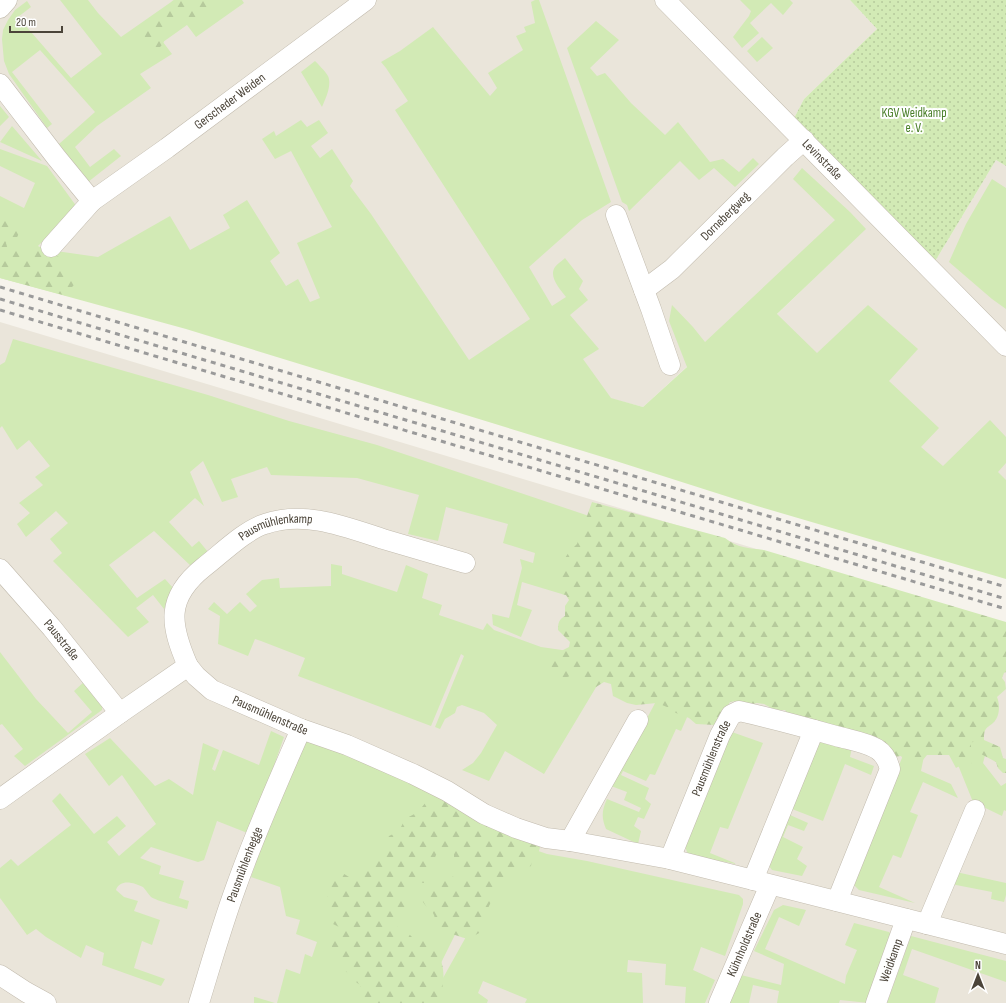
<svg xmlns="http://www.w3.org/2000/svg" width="1006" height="1003" font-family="'Sofia Sans Condensed',sans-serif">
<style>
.residential{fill:#eae5da}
.green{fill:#d2eab5}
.forest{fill:url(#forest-firs)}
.garden{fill:url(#garden-dots)}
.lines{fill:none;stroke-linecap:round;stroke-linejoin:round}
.minor-casing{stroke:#c2bbae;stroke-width:21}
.minor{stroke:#fff;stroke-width:20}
.rail{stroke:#9a9a9a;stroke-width:3;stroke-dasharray:5 5;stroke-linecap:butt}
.labels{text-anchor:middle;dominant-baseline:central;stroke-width:4;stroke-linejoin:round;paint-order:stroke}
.street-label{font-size:13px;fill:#4b4439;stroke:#fff}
.park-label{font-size:13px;fill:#4a7f2a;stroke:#fff}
</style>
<defs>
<pattern id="forest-firs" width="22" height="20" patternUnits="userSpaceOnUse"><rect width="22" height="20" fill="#d2eab5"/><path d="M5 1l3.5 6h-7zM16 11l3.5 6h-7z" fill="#b6ca9c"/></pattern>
<pattern id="garden-dots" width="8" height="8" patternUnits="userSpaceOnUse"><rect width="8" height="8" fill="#d2eab5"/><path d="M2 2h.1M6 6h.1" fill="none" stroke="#b6ca9c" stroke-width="1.8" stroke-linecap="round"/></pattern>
</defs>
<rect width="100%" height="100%" fill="#f6f3ec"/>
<path class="residential" d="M0,0H662L931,268L996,160L1006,166V536L805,484L768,458L767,324L865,229L850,213L752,307L643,407L49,250L0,231Z
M669,0H850L877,29L804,99L791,124Z
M0,322L1006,624V1003H0Z"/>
<path class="green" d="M60,0H88L98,13L121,37L174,0H242L244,3L196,37L187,25L163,42L172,54L140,74L151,88L97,126L75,147L90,167L114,149L121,156L88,182L59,144L95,112L40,50L12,72L52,124L47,128L9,74L4,61L2,39L3,30L8,20L15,10L27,1L31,7L18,17L71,78L102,54Z
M535,0H539L611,202L582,220L529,267L552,306L566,297C561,290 548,277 555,267C557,264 562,261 565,258L583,281L579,289L588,300L570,315L599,349L583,359L611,398L643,407L687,367L669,321L672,305L693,327L705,342L835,220L793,179L802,168L850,212L866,229L777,314L817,353L868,305L918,349L889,381L939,428L921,447L943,466L990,420L1006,437V463L998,472L1006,480V579L757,506L619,462L186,329L0,278V196L24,208L35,183L0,166V149L47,166L77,207L38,246L49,250L98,257L170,216L190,250L230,228L223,215L247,200L280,253L270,261L286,286L298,279L310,302L320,298L297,243L332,227L291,151L275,159L262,139L274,131L276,136L301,120L307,127L319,120L328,133L311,146L320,158L332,149L353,181L350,186L371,214L469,360L530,319L395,110L408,101L386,68L381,62L400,51L433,27L490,96L497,88L488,73L523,50L516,36L526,32L524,27L535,23L531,2Z
M740,0H790L793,3L783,15L771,3L750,23L759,33L742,48L733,37L749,16L751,11Z
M596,21L619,40L590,68L597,76L605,73L631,103L665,135L678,122L710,162L723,159L739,172L753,158L759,164L735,187L714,168L699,180L680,161L629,211L627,205L622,202L567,48Z
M762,37L773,48L757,62L747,51Z
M315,61C319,65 325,71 328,76C332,85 326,98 322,107L301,72Z
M0,106L9,117L0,126Z
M12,126L42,161L0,142Z
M992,179L1006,188V309L992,299L949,262L966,224Z
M13,339L208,395L289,421L377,445L607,522L585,601L522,582L517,605L532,610L521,637L493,625L492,614L509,618L522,568L520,559L533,563L535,553L503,543L508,524L446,507L438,541L408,534L419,495L357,478L271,475L267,467L231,479L238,497L222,502L203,461L190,472L204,506L195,498L169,522L192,547L199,541L208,552L192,567L154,531L109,565L137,598L165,579L174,589L164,609L153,595L136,608L149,622L128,637L53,561L62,553L50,539L68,523L56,511L26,537L17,524L30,513L19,503L43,485L35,477L50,466L29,440L17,450L2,426L0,428V365L5,362Z
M331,564L342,566V574L397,592L406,565L428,574L422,598L442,605L439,615L483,630L487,623L494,630L541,647L576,652L604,674L544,774L505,751L489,781L462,770L473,763L481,753L497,725L484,713L462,705L457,707L455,713L445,719L440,729L435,727L464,656L461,654L431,726L298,676L305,658L261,641L255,639L248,656L218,644L220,616L208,609L214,602L227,614L240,602L250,612L257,606L246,594L262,580L279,578L280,588L331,586Z
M0,652L36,699L68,733L92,712L74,691L85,681L102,703V710L25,766L14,756L23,749L2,724L0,725Z
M662,690L695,699L681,731L676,729L655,775L650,774L646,781L623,771L621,775L649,788L645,799L651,804L644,819L638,817L634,826L641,831L638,844L606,829C601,817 602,810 607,799L639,812L641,808L624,800L627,792L611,786Z
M271,731L284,737L250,834L217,821L204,860L198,862L151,847L140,858L161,866L159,874L184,881L179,898L189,901L187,909C178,906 157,901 151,897C148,894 146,890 143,887C135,883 120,878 116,890L124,897L138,901L134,911L160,920L152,945L142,941L134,968L165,979L161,986L102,965L104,953L86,945L81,958L46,937L36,929L27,935L0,898V868L11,859L18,866L71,825L52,801L60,793L94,834L117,816L126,826L107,842L119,856L156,824L122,775L109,786L85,754L110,738L155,786L169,779L193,795L203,743L219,750L212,769L215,771L223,750L259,765Z
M729,731L763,743L728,829L720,827L710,853L737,864L691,856L687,852L685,846Z
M975,734L987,748L983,763L1001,786L1006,783V811L1004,810L1002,816L973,802L952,750Z
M305,740L335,751L403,779L506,832L439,967L406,1003H277L286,969L300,974L305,954L312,957L317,942L296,934L300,920L286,916L280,887L251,877L271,817Z
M821,742L852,747L850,757L874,766L871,775L845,764L823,821L792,809L790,815L808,823L804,831L788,825L783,837L803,847L797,859L807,866L802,876L772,870L769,866L815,747Z
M925,751L921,771L951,784L958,798L923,782L910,812L918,815L901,858L893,855L879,887L915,903L859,890L854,885L852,882L853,877L904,753Z
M518,844L547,854L587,861L739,895L743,899V904L725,956L701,947L693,970L715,980L705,1003H685L686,987L665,985L666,964L628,960L627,972L642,973L643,1003H525L527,999L483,981L478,993L488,1000L487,1003H429Z
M956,872L1006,883V895L1004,902L991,899L992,892L951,884Z
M783,905L806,910L799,926L779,917L765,949L845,984L846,976L857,950L845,945L854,923L889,932L892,935L869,1003L840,1000L839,1003H777L779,991L753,985L749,1003H730L741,975L781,985L784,964L754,951L774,910Z
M911,936L1006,961V982L912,949L903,975L939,988L935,1003H887Z
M254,997H255L275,1003H254Z"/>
<path class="forest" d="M175,0H222L221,6H216L208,1L207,15C196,25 190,23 178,17C157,24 174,40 156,50L146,47L144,43L145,30L154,25C154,16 162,11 170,8L172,1Z
M0,210L12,217L19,233L15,242L6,243L8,250C21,251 19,242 33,251L41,249L47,254L63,258L67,267L68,275L76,283L70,289L67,296L0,278Z
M592,502L725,538C737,548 749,548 764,550L1006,622V672L1004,673L1002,678L1005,682L1006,689L997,697C1000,704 1000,716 994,722C987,729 984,726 984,740L1000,747L1003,758L1006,759V773H1003L998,768L996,762L981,754L976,740L971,743V754L972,763C966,765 961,765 956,768L949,755H927L922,761L914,759L904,760L901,756L893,757L790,716L785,710H775L764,704L757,703L745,706L736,701L730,702L726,709L719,715L718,722L715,725L696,724L689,718L676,713L667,707L657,703L636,705L627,703L613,696L611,684L604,682L596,687H590L570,676L562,679L550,669C558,654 552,655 569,647L570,642L558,630C558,623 559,619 565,616V606L569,600L566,595L562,594C562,585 559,573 566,566L565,558L569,552L577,544Z
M433,798C444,797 448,802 454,811L474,812V821L480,822L541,844L539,851L532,859L531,866L505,878L500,887L492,893L491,902L486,912L481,932L468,939C460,937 442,931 437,925C435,921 435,916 433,913C423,902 421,905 422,888L434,890L444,873L451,872L457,885L463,887C467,873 465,871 454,862V854L446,849L436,855L424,883L415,882L408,884L407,891V908L401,915L396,931L397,934L402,938L408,933L414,939L421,936C427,941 433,946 437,952C446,966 446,990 435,1003H362L360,1002V985C353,981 350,974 343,969L340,955L334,951L330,943L335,937L345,930L329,922C327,911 325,887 333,878C334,875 338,874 341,872L349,877H355L361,867L374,865L380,857L389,836L399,831L405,819L418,812L426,802Z"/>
<path class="garden" d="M850,0H1006V166L996,160L931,268L791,124L804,99L877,29Z"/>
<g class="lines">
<g class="minor-casing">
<g id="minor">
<path id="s1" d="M665,0L1006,346"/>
<path d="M0,8L7,0"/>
<path id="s2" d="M0,84L56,157L92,201L167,148L366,0"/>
<path d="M616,215L651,309L670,365"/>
<path d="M51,247L92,201"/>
<path id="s3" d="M644,290L672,269L785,157L804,140"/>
<path id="s4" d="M0,569L52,628L120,713"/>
<path id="s5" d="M188,666C170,625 165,598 204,567C221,554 245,530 265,524C305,510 346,527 383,539C410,547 438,555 465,563"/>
<path d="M638,720L570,841L670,859L1006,944"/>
<path id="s6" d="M0,799L120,713L188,666L196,676L212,690L301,729L347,745L413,774L447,791L484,814L516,828L546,838L570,841"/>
<path id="s7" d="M670,859L720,735L731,715L739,711C771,718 804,727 836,736C850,740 865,742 877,749C885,754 888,761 890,769L837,901"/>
<path d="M753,880L814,730"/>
<path d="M927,924L975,810"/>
<path d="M0,975L26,992L46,1003"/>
<path id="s8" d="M199,1003C211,964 222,925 236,887C255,833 278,782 301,729"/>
<path id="s9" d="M719,1003L770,885"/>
<path id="s10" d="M876,1003L906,919"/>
</g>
</g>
<use href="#minor" class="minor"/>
<path class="rail" d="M0,287L1006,587
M0,299L1006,599
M0,310L1006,609"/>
</g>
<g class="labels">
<g class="street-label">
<text stroke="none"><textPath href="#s2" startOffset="319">Gerscheder Weiden</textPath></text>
<text stroke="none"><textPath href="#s1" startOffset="224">Levinstraße</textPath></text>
<text stroke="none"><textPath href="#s3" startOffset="110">Dornebergweg</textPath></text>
<text stroke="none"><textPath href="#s5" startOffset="196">Pausmühlenkamp</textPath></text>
<text stroke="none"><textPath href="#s4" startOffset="94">Pausstraße</textPath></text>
<text stroke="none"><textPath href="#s6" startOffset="328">Pausmühlenstraße</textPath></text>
<text stroke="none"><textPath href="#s7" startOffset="109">Pausmühlenstraße</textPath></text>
<text stroke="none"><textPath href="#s8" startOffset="146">Pausmühlenhegge</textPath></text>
<text stroke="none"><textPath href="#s9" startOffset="64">Kühnholdstraße</textPath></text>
<text stroke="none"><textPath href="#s10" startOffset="45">Weidkamp</textPath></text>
</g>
<g class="park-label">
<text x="914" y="113">KGV Weidkamp<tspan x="914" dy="15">e. V.</tspan></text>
</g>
</g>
<g transform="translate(978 975)" stroke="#ffffff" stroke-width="3" paint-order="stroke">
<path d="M0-3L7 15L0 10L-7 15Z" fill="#4b4439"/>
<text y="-6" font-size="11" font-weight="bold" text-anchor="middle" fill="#4b4439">N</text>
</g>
<path d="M10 26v6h52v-6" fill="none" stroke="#4b4439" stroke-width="2"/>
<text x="16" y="26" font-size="12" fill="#4b4439" stroke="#ffffff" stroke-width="3" paint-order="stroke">20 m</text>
</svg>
